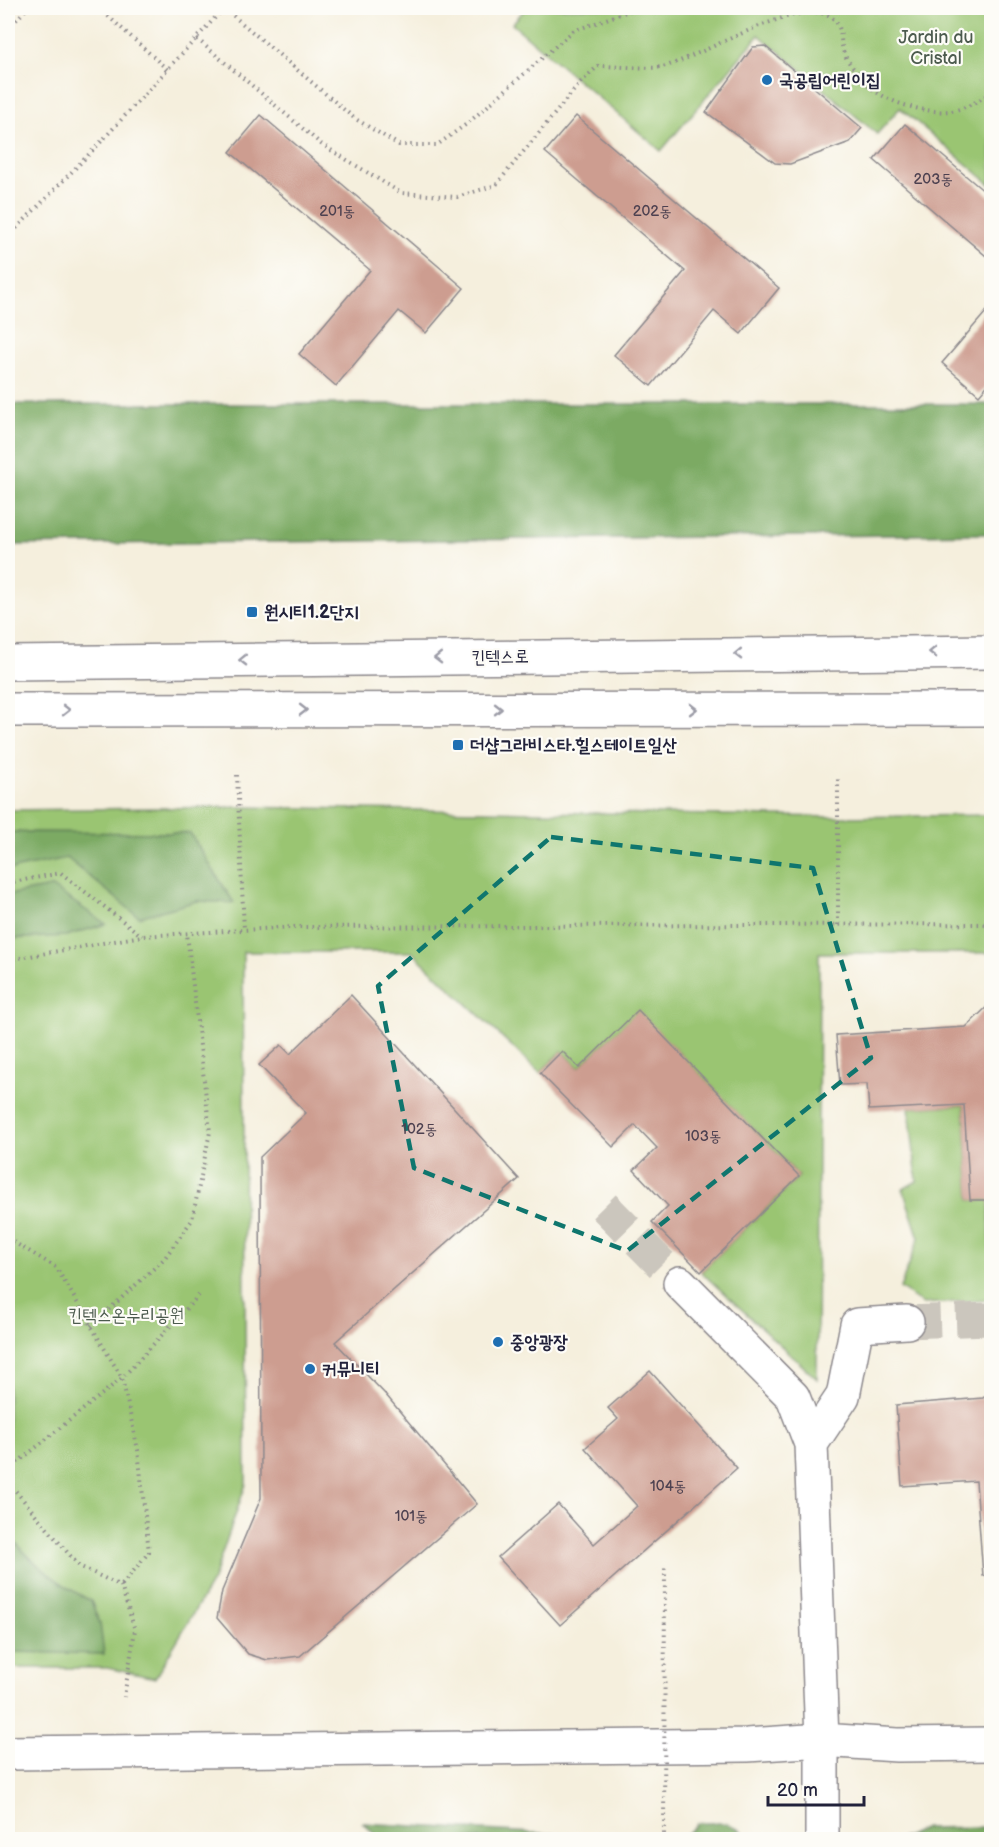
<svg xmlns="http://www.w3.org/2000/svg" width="999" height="1847" font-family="'Balsamiq Sans','Poor Story',sans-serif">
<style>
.green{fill:#9ac572;stroke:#5e7456;stroke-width:1.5}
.forest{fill:#7baa64;stroke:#4e6650;stroke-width:1.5}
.building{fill:#cd9d90}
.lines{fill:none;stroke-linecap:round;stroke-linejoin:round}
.minor-tunnel{stroke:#cbc6bd;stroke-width:33;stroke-dasharray:33 16;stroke-linecap:butt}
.minor-casing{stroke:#8c888c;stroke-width:36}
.major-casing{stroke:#8c888c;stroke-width:36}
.path{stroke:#8c888c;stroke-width:4;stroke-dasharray:1.5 4.5;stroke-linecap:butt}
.minor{stroke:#fff;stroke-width:33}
.major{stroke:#fff;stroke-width:33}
.path-bridge{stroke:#8c888c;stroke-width:4;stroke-dasharray:1.5 4.5;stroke-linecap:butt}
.oneway{stroke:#9c9ca7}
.marked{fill:none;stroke:#0f766e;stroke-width:4.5;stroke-dasharray:12 8;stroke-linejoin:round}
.poi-dot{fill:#1f6fb2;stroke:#fdfcf7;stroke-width:2}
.labels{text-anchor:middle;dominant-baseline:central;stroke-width:4.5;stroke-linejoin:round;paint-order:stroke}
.number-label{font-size:15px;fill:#4d4150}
.park-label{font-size:18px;fill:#4c5b4e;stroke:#fdfcf7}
.poi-label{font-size:18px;font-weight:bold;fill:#22223b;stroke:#fdfcf7;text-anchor:start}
.street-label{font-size:18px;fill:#22223b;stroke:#fdfcf7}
</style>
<rect width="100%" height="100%" fill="#fdfcf7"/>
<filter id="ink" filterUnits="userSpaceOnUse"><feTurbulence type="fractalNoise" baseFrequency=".0167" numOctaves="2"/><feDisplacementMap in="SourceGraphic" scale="12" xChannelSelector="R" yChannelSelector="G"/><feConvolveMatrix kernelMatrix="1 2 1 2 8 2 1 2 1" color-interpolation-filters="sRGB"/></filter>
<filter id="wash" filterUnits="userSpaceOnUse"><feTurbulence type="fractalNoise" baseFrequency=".008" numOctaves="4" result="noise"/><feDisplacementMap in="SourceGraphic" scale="24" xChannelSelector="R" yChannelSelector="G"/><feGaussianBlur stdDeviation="1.35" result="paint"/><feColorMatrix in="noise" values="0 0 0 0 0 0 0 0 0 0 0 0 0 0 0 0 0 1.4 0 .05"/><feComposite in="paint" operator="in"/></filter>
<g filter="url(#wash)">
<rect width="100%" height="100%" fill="#f5efdd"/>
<path class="green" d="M526,8H991V185L900,108L877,134L759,35L661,151L512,24Z
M238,807L838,817L991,815V953H819L817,1379L701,1272L799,1176L638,1011L579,1068L562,1051L540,1073L412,952H243L246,1484L213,1580L155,1678L107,1668H8V810Z
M964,1105L970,1200H989L991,1300L923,1304L900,1288L919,1238L903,1189L917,1181L909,1108Z"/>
<path class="forest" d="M8,404H991V534L8,545Z
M8,832L190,833L234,903L197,901L139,917L67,858L8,870Z
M52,887L106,924L66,936L8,939V895Z
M8,1533C30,1562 59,1584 91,1601L100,1624L104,1654L8,1652Z
M363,1823L638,1839H380Z
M698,1823C724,1823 731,1820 749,1839H682Z
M991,1827V1839H901L925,1828Z"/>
<g id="blocks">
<path class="building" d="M765,46L862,128L850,142L790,164L775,163L706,112L753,47Z
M261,115L464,288L426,333L399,311L336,386L299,354L370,270L230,152Z
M576,116L779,288L741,334L714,311L651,386L614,355L685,271L545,152Z
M905,124L992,198V261L874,160Z
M992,305V380L979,395L942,363Z
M351,995L519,1179L335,1342L386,1395L477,1504L300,1656L267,1660L248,1654L217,1618L222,1591L261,1498L260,1157L306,1113L259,1065L281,1045L290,1054Z
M992,1002V1217H990L989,1200H970L964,1105L869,1110L867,1084L840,1085L836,1035L966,1027Z
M638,1010L799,1176L701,1272L652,1222L668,1206L634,1170L657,1148L635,1125L613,1147L540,1073L562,1051L579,1068Z
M650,1371L737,1468L560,1625L498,1557L558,1504L594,1544L637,1506L585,1448L618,1419L608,1408Z
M992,1389V1575L983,1576L976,1481L902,1486L896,1405L983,1398Z"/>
</g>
</g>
<g filter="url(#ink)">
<use href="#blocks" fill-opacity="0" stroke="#8c888c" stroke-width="1.5"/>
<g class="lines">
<path class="minor-tunnel" d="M604,1206L680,1283
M907,1322L992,1319"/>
<g class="minor-casing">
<path id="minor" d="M680,1283L793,1397L811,1444L822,1740V1840
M811,1444L843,1396L857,1325L907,1322
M8,1753L747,1745L822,1740L897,1745L992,1744"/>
</g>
<g class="major-casing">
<path id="major" d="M8,663L992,652
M8,710L992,709"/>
</g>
<path class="path" d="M99,8L168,70
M224,8L354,118L399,145H437L468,123L573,31L637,8
M8,29L27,8
M197,39L321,144L401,193L457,197L496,185L580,83L598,66C612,66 651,69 662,67C699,58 791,0 828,15C844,24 839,37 843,50C845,59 855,70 860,77C878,101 923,114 951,111C965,109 981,100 992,91
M8,237L98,145L224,8
M237,775L244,930
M8,883L61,873L142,936
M838,925V776
M8,960L142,936L294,927L992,924
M8,1239L56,1267L122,1378L138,1450L149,1552L121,1586
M91,1326L164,1259L192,1220L210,1132L187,934
M8,1470L122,1378L199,1295
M8,1482L79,1566L121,1586L135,1630L124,1697"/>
<use href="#minor" class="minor"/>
<use href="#major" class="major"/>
<path class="path-bridge" d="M664,1840L665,1565"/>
</g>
<defs><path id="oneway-chevron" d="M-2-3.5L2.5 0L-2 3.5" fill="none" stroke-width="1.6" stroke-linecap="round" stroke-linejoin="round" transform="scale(1.5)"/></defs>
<g class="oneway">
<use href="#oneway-chevron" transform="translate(933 652) rotate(179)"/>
<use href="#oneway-chevron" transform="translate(738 654) rotate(179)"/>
<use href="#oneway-chevron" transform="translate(438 658) rotate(179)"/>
<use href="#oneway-chevron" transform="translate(243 660) rotate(179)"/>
<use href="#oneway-chevron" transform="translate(498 709)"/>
<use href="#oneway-chevron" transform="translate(693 709)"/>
<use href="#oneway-chevron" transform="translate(66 710)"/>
<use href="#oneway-chevron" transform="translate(303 710)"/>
</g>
</g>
<path class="marked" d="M551,837L813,868L871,1058L627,1251L414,1168L378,986Z"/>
<g class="poi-dot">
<circle cx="767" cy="80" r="6"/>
<rect x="246" y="606" width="12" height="12" rx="3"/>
<rect x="452" y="739" width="12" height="12" rx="3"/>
<circle cx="498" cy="1342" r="6"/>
<circle cx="310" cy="1369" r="6"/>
</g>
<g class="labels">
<g class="number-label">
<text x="933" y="179">203동</text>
<text x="337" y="211">201동</text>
<text x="652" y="211">202동</text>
<text x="419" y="1129">102동</text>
<text x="703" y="1136">103동</text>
<text x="668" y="1486">104동</text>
<text x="411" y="1516">101동</text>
</g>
<g class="park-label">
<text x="936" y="37">Jardin du<tspan x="936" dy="21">Cristal</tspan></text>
<text x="126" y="1315">킨텍스온누리공원</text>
</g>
<g class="poi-label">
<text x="779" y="80">국공립어린이집</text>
<text x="264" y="612">원시티1.2단지</text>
<text x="470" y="745">더샵그라비스타.힐스테이트일산</text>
<text x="510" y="1342">중앙광장</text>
<text x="322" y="1369">커뮤니티</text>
</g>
<g class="street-label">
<text transform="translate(500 657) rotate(-1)">킨텍스로</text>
</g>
</g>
<rect width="999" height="1847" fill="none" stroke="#fdfcf7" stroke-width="30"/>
<path d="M768 1796v9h96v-9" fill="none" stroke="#22223b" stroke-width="3"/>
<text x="777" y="1796" font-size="18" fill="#22223b" stroke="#fdfcf7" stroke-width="4.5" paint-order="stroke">20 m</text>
</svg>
